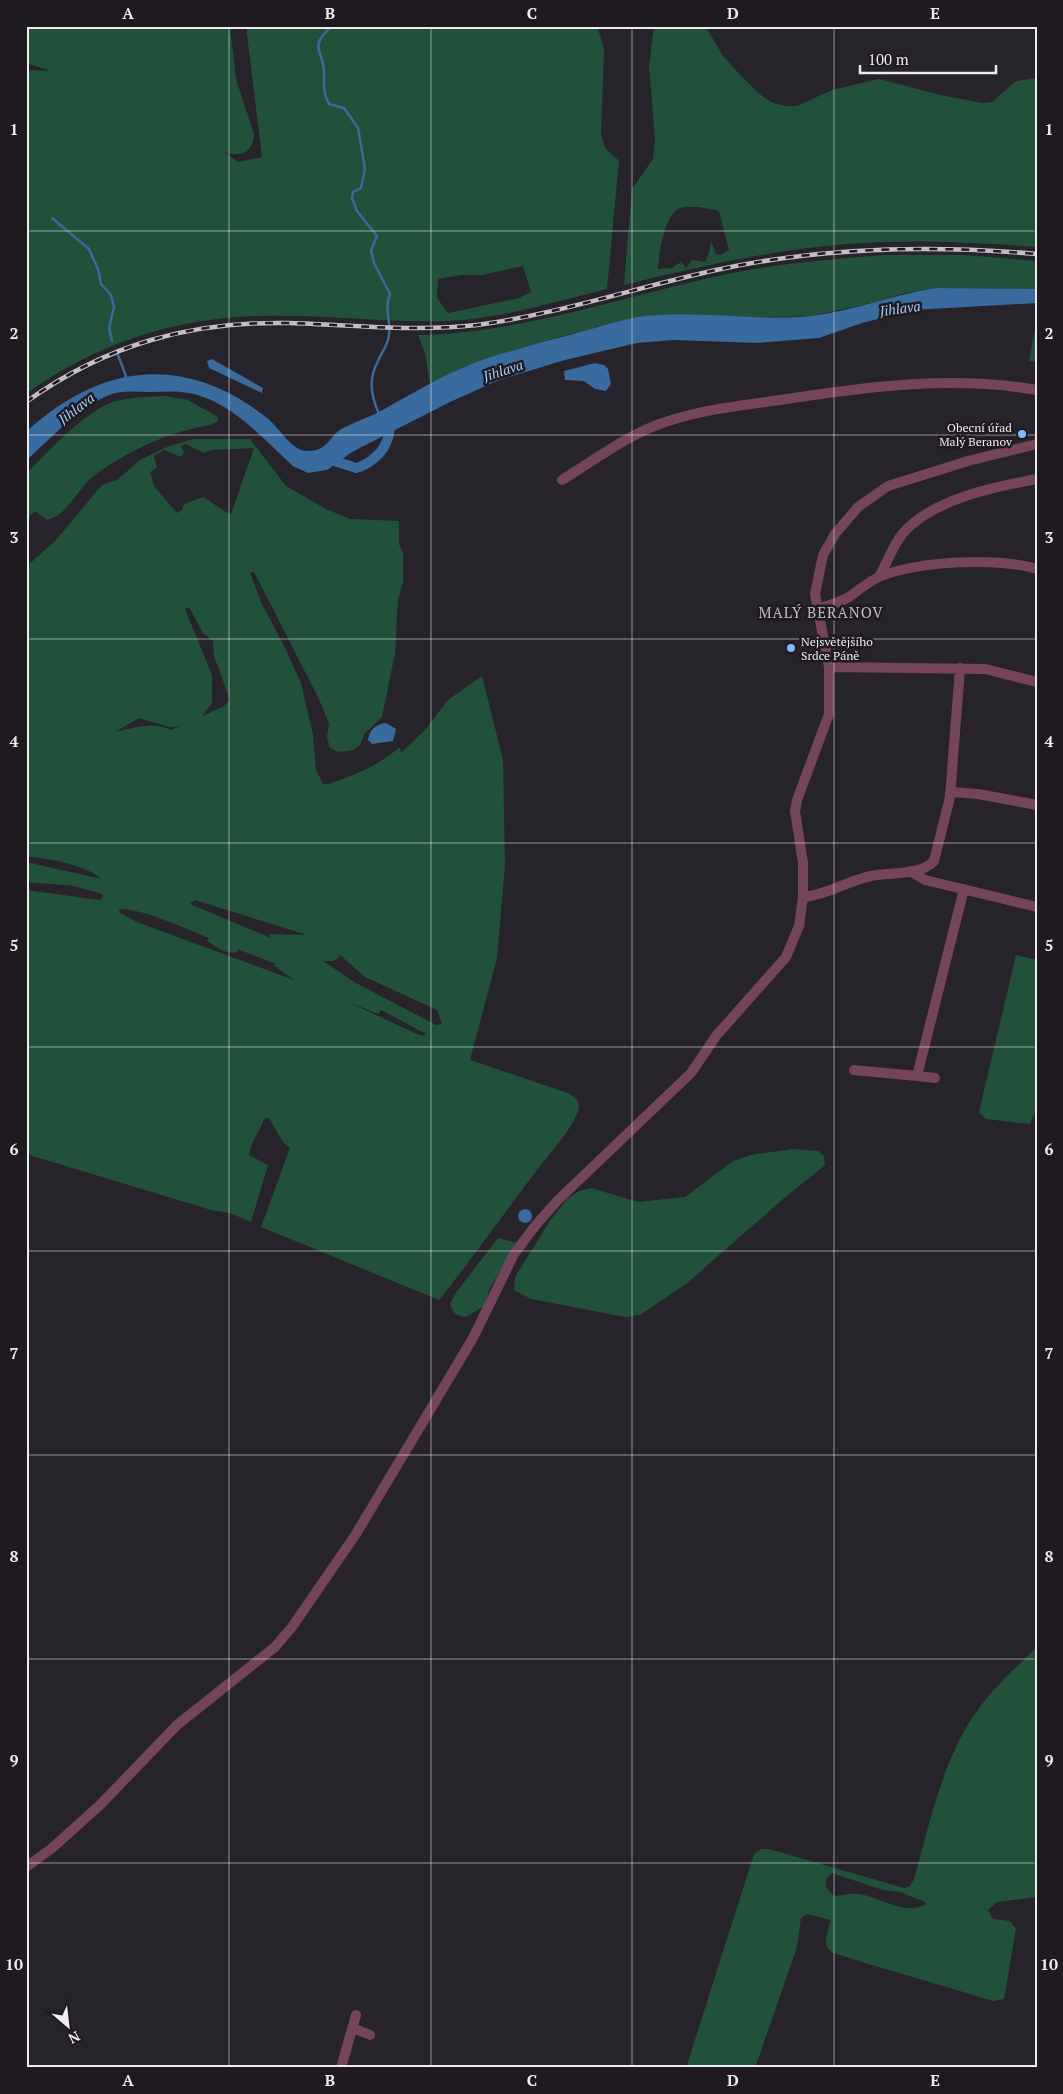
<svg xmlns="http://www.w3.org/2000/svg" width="1063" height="2094" font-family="'PT Serif',serif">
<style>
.green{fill:#21513a;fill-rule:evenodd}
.water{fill:#396b9f}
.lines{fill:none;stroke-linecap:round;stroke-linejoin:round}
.stream{stroke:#396b9f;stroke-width:2.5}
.canal{stroke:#396b9f;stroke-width:10}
.street{stroke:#74445b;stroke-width:10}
.rail-casing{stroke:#c2bfc4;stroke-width:4.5}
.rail{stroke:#1e1a20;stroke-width:2.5;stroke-dasharray:8;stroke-linecap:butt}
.grid{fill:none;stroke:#efecf0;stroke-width:1;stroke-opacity:0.55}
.poi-dot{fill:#81bdfa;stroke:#1e1a20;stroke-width:2}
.labels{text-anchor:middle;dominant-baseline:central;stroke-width:5;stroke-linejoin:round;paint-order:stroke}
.poi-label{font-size:12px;fill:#efecf0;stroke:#1e1a20;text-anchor:end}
.water-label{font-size:14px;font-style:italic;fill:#a2cbf8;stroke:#1e1a20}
.quarter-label{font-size:15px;letter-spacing:1px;fill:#c1bcc5;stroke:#1e1a20}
.neatline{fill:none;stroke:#efecf0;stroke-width:2}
.grid-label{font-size:16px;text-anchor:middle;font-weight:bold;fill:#efecf0}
</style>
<rect width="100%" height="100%" fill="#27232a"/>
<path class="green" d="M26,26H230L236,79L254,134C253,154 240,157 224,152L238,162L262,157L246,26H597L604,49L601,135L605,148L619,161L607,289C555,302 502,318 448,321C385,323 322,314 259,316C174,318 95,344 26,394V70L51,71L26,63ZM523,266L531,292L519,298L448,313L437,298L438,279L461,275H482Z
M654,26H705L723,56L743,78L762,96L773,103L786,106H797L832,90L879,79L941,95L982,103L992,102L1016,81L1037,78V247C973,242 911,239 847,244C771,250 697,267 624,285L632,189L653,159L655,138L649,66ZM699,207L719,211L729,250L720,255L716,254L711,241L709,253L705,262L692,260L686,268L681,262L672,268L658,269C659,254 664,215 680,208C685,206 693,207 699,207Z
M884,255H966L1037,261V289L936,288L906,293L872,303L811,316L769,317L655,315L619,321L530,345L467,366L430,384L425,353L418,335C522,333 621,297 722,275C775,264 830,259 884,255Z
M1036,323H1037V362L1029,361Z
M164,396L188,400L218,417L217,422C207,427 201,426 191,429C158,437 121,455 94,476C78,488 67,516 47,520L35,511L26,520V474C46,453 87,410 113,402C130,397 147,397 164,396Z
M193,439H250L286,486L326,509L350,519L399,521V544L403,553V582L398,600L395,653L382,717L365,733L360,745L354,750L338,752L330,748L327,737L329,724L319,699L254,572L250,573L262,604L286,650L301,683L313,735L316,770L323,784H328C355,775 378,766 400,747L401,753L424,731L448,700L482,676L503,760L505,865L497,958L470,1060L568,1093C575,1097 581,1101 578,1111C570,1133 548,1155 534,1174C502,1216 472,1259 439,1300L261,1227L290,1148L283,1142L269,1118L264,1119C260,1132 251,1140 249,1155L268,1165L251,1222L230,1213L211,1210L26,1154V890L100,900L103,897L102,894L74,886L26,882V862L102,879C81,863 52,860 26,856V567L56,540L102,485L117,480L140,460L167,447ZM185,444L204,453L212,450L254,448L231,514C220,510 214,503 203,497L184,504L182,510L177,513L154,486L150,472L157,468L154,456L164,450L181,457L184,452L181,447ZM189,607L203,633L213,641L214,656L230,700L223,707L202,716L212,703V675L185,609ZM139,718L169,727L180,726L171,730C151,721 136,728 115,732ZM195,900L307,935H308L269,934L271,938L190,904ZM119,909C142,908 186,929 209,938L207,940C213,947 228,955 237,952V949L276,964L273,965L294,980L137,922L120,913ZM339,954L365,977L437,1010L442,1024L436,1025L356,983L323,961H333L340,957ZM346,1001L378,1014L381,1010L426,1034L423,1036L415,1033Z
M1016,955L1037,960V1108L1030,1124L986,1119L979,1112Z
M792,1149L818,1151L824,1156L825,1165L782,1200L686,1284L640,1315L625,1317L531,1299L514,1290L515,1277L550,1221L567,1199L579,1191L591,1188L638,1202L685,1197L733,1161L751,1155Z
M498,1238L517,1243L490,1288L484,1306L466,1317C457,1316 453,1314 450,1304L455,1294Z
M1037,1647V1897L997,1902L988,1910L993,1919L1010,1921L1016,1929L1004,1999L993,2001C939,1984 886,1970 833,1953C820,1945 829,1932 830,1920L807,1914L801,1918L797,1947L755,2068H686L754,1854L762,1849H769L904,1888L909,1887L914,1879C929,1826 941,1768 970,1721C988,1693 1013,1670 1037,1647ZM832,1873L883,1890L900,1892L925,1902L926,1904C904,1917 880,1896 858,1894C850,1893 842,1896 834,1896L826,1887V1879Z"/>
<path class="water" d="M936,288L1037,289V303L912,310L862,323L819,338L757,343L673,340L637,343L565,360L499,380L450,402L391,432L352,452L327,470L308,473L293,466C261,437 227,396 181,392C171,391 160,392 150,392C137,392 122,390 109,395C83,405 47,441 26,461V432C101,363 185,353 267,418C279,427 292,452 308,451C329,451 329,435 343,428C353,423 364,419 375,414C405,398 435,379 467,366C486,358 508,352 528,346C544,341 560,338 576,333C603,326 630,316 658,315C709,312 760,321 811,316C854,311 894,294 936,288Z
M212,359L263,388L262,393L209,368L207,361Z
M595,363L604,365L608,369L611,384L606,391L595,389L584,381L565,380L564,371Z
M386,723L396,729L393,741L372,744L368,740C369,730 376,724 386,723Z
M518 1216a7 7 0 1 1 14 0a7 7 0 1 1-14 0Z"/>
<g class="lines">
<path class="stream" d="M332,26C307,48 324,50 324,73C324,84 323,94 329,104L344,108L358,128L365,169L361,188L353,192L352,198L357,211L377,236L371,250L374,263L390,294C383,311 393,323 388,340C386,347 381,354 378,361C368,379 371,396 379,414
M52,218L89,249L98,269L101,284L111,295L114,307L109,328L112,341
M118,355L126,376L125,379"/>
<path class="canal" d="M328,459L356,468
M360,467C381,457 391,443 390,419"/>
<path class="street" d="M562,480C593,461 623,438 657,425C696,410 738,406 780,400C864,387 952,375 1037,390
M879,577C887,563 893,545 903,533C933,499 994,487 1037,479
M816,609C828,606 838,603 849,597C859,590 869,581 881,576C921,561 995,557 1037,569
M829,667L985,669L1037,682
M950,792L978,794L1037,805
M910,871L925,880L1037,907
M803,897C827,895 847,881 871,876C890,872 920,876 934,861L950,797L960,668
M854,1070L917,1076L964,889
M917,1076L935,1078
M26,1867L51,1849L100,1805L177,1725L275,1647L292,1627L356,1534L473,1338L514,1254L535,1226L557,1201L691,1073L716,1036L786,957L799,926L803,897V863L795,811L797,800L829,714V667L815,594L823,555L835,534L858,507L888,486L968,461L1037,444
M353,2028L370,2035
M341,2068L356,2015"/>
<g class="rail-casing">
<path id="rail" d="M26,402C107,344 191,321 290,323C352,325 415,332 477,325C560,314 640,286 721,269C825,247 931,245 1037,254"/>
</g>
<use href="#rail" class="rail"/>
</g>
<path class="grid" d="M229,26V2068M431,26V2068M632,26V2068M834,26V2068M26,231H1037M26,435H1037M26,639H1037M26,843H1037M26,1047H1037M26,1251H1037M26,1455H1037M26,1659H1037M26,1863H1037"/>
<g class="poi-dot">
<circle cx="1022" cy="434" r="5"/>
<circle cx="791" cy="648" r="5"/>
</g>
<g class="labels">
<g class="poi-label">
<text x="1012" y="427">Obecní úřad<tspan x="1012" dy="14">Malý Beranov</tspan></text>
<text x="801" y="641" text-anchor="start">Nejsvětějšího<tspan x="801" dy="14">Srdce Páně</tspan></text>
</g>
<g class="water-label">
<text transform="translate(900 308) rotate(-8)">Jihlava</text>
<text transform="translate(503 370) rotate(-18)">Jihlava</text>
<text transform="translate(76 408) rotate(-37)">Jihlava</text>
</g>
<g class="quarter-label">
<text x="821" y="612">MALÝ BERANOV</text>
</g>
</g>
<rect width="1063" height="2094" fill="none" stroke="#1e1a20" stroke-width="55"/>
<g transform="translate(68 2026) rotate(152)" stroke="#1e1a20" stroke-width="4" paint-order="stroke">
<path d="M0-4L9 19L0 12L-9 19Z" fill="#efecf0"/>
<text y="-8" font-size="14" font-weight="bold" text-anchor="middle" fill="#efecf0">N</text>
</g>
<path d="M860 65v8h136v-8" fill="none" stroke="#efecf0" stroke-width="2.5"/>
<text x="868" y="65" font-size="15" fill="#efecf0" stroke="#1e1a20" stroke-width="4" paint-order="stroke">100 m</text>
<rect x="28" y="28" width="1008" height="2038" class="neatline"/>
<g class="grid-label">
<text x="128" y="19">A</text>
<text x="330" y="19">B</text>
<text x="532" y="19">C</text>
<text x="733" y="19">D</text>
<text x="935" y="19">E</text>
<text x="14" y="135">1</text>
<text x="1049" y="135">1</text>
<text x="14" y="339">2</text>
<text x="1049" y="339">2</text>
<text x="14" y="543">3</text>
<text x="1049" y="543">3</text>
<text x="14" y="747">4</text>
<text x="1049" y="747">4</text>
<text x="14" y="951">5</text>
<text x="1049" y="951">5</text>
<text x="14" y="1155">6</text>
<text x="1049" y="1155">6</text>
<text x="14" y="1359">7</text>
<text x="1049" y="1359">7</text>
<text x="14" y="1562">8</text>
<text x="1049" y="1562">8</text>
<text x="14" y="1766">9</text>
<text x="1049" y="1766">9</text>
<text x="14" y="1970">10</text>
<text x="1049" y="1970">10</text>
<text x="128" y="2086">A</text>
<text x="330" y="2086">B</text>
<text x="532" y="2086">C</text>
<text x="733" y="2086">D</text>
<text x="935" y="2086">E</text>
</g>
</svg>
